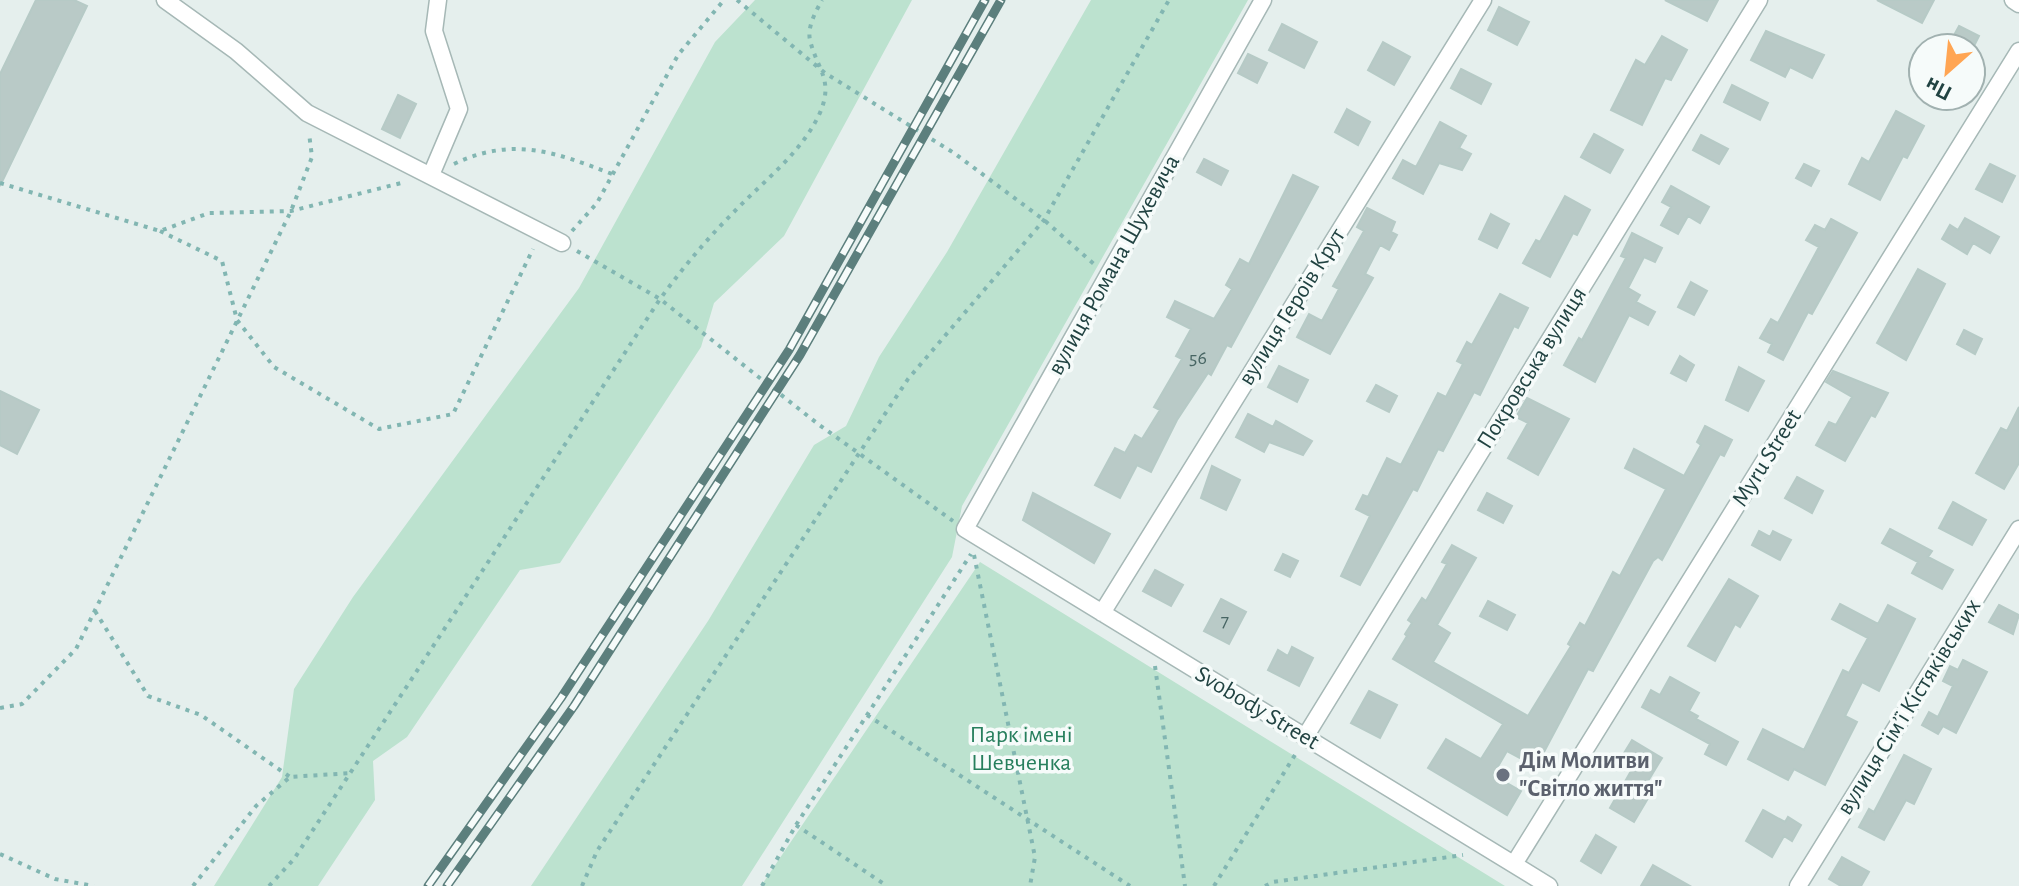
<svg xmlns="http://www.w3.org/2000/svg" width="2019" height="886" font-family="'Alegreya Sans',sans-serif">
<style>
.green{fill:#bce2cf}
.building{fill:#b9cac7;stroke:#b6cac6;stroke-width:2}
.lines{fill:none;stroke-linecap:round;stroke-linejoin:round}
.minor-casing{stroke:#a6b8b6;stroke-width:19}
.path{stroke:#82b6b2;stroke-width:4;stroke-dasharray:4 6;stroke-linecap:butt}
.minor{stroke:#fff;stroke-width:16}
.rail-casing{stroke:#5c7f7d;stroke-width:9}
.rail{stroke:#f6fbfa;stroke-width:6;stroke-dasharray:18;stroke-linecap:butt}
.worship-dot{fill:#6b7280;stroke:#f6fbfa;stroke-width:3}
.labels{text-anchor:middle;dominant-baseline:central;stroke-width:7;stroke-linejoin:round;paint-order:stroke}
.number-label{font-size:20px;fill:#476563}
.street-label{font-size:24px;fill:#214342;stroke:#f6fbfa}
.park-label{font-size:24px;fill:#277f5d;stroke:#f6fbfa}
.worship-label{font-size:24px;font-weight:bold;fill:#5b616d;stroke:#f6fbfa;text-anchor:start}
</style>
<rect width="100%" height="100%" fill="#e5efed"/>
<path class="green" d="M755,0H912L784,236L714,303L701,347L560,563L520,570L407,737L373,761L375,800L318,886H214L282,777L294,689L353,597L579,288L715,42Z
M1091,0H1248L962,506L952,557L742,886H531L708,621L814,445L846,426L879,357L947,252Z
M980,562L1505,886H761Z"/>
<path class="building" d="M36,0H74L87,6L0,186V74Z
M1665,0H1718L1707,21Z
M1877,0H1934L1922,23Z
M1499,7L1529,22L1517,45L1488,30Z
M1282,24L1317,42L1304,68L1269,50Z
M1959,26L1979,36L1973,48H1947Z
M1766,31L1824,55L1812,78L1790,67L1785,77L1751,60Z
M1662,36L1687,50L1671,80L1665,78L1642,125L1611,110L1636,60L1645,65Z
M1383,42L1410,57L1394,85L1368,70Z
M1248,54L1267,63L1257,83L1238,73Z
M1461,69L1491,84L1481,104L1451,88Z
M1732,85L1768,103L1760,120L1724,102Z
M398,95L416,104L400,138L382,129Z
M1347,109L1370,122L1358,145L1335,132Z
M1896,111L1924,126L1907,158L1903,156L1880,200L1849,184L1862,158L1869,162Z
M1440,122L1466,136L1459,148L1471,154L1462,170L1439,163L1423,194L1393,178L1403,160L1416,167Z
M1594,134L1623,150L1610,173L1581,157Z
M1701,135L1728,149L1719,164L1693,150Z
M1204,159L1228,171L1221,185L1197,172Z
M1804,164L1819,171L1811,186L1796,178Z
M1990,164L2015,176L2002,202L1976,189Z
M1293,175L1318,187L1231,347L1227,345L1211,375L1208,373L1177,420L1151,472L1137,465L1120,498L1095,485L1115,448L1125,453L1135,435L1142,439L1160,410L1154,407L1182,359L1176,356L1191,329L1167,317L1175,301L1214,319L1232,289L1226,285L1240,259L1249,264Z
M1671,186L1709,207L1700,223L1688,216L1678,234L1661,225L1671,207L1662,202Z
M1565,196L1590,210L1577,235L1573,233L1550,277L1523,263L1536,240L1540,242Z
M1367,208L1395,222L1391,232L1397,235L1389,250L1380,245L1365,274L1373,278L1330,354L1297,337L1309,314L1322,321L1339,289L1333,286L1364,231L1357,227Z
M1491,214L1509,224L1497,248L1479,239Z
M1965,218L1999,237L1990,253L1973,243L1967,254L1942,239L1950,225L1958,230Z
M1831,219L1857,233L1812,314L1808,312L1783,360L1768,352L1772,344L1760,338L1771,319L1778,323L1819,247L1806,240L1815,225L1825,230Z
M1632,233L1662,248L1655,262L1644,257L1628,288L1640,295L1636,302L1655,312L1648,325L1629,315L1595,382L1564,365L1579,338L1582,340L1626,258L1621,256Z
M1918,269L1945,284L1906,360L1877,343Z
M1691,282L1707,291L1694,315L1678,307Z
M1500,294L1528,308L1518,328L1514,326L1480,395L1474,392L1443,451L1438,449L1417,491L1413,489L1360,585L1341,576L1370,516L1356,509L1363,495L1368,497L1387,458L1401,465L1438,393L1446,397L1463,364L1457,361L1467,342L1472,345Z
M1964,330L1982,339L1975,354L1957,344Z
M1680,356L1694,365L1686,381L1671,373Z
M1279,366L1308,380L1297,402L1268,387Z
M1739,367L1764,381L1748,411L1726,400Z
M1833,371L1888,393L1875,417L1871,415L1845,461L1816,445L1829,422L1836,425L1852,397L1826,382Z
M1376,385L1397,396L1389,412L1367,401Z
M0,391L39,410L17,454L0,445Z
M1527,398L1569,419L1538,475L1508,458L1528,423L1516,417Z
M2019,407V463L2004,489L1976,473L2001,428L2007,431Z
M1248,414L1273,427L1276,421L1312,441L1303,455L1269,442L1264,452L1236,437Z
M1705,426L1732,440L1724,456L1720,454L1662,560L1658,557L1653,561L1593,671L1588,669L1536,767L1507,751L1493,775L1521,791L1507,815L1428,768L1446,739L1481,759L1503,724L1393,659L1407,636L1405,634L1412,623L1408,620L1422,598L1426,601L1447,564L1442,562L1452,545L1476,558L1437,625L1450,633L1433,662L1528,716L1571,646L1568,644L1580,623L1585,626L1613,572L1620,576L1666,489L1625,468L1634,449L1684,476L1701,445L1697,442Z
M1212,466L1240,480L1226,510L1201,498Z
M1797,477L1823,491L1812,513L1785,498Z
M1033,493L1110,534L1094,563L1023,520Z
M1487,493L1512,506L1503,523L1478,510Z
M1953,502L1986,520L1972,545L1939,528Z
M1890,529L1932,551L1928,557L1953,570L1942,589L1912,573L1918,562L1882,543Z
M1759,531L1770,537L1773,531L1791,540L1780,560L1752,545Z
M1283,554L1298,561L1290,577L1275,570Z
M1155,570L1183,585L1171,606L1143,591Z
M1729,579L1758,596L1740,627L1735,624L1715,661L1688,646Z
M1221,599L1246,612L1229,644L1204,631Z
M1488,601L1515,615L1507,630L1480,616Z
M1840,604L1878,624L1888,605L1915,619L1879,691L1862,682L1845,716L1857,722L1825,785L1794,769L1788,780L1748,759L1763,729L1804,750L1843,670L1849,673L1868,638L1832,619Z
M1999,605L2019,615L2013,634L1989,622Z
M1292,647L1313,658L1299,686L1268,670L1278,650L1288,656Z
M1963,660L1987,672L1956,733L1943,726L1938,734L1922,725L1929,712L1938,717L1953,686L1943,681L1950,666L1958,670Z
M1670,677L1699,693L1689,711L1698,716L1696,719L1738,742L1726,765L1705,754L1710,744L1642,707L1651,690L1660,695Z
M1369,691L1397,705L1380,738L1351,723Z
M1632,740L1662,758L1642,791L1650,795L1634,822L1610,808L1631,771L1618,763Z
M1904,755L1931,769L1914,804L1906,800L1884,840L1859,827L1869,809L1874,812Z
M1763,810L1785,822L1788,817L1801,825L1792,841L1784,836L1772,857L1746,841Z
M1596,835L1616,847L1601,873L1581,861Z
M1842,857L1869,872L1861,886H1841L1829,879Z
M1653,865L1690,886H1641Z"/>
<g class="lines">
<g class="minor-casing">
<path id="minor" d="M165,0L236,51L307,113L562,243
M1263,0L965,529L1549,886
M2013,0L2019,4
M431,175L459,109L434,31L438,0
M1102,613L1483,0
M1305,737L1759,0
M1514,864L2019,51
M1798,886L2019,529"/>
</g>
<path class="path" d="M737,0L825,73L954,153L1044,220L1094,264
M454,164C513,136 555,152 612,174
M0,183L160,231L209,213L291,211L405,182
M160,231L222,261L237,320L274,367L379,429L453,414L533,249
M572,231L597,203L678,55L724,0
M577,251L660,299L818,424L953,521
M974,555L1035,857L1030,886
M95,611L148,696L201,715L290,777
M1155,666L1185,886
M0,708L22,704L76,649L291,211L312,157L309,133
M867,715L1130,886
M796,825L887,886
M0,854L55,879L94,886
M193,886L256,806L290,777L351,773
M269,886L294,859L660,299C682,269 705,241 731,215C762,182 799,156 819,115C835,80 817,70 810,40C807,27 816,11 822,0
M582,886L597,851L908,379L1044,220L1169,0
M762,886L796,825L971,554
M1214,886L1298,750
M1265,886L1273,882L1463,855"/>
<use href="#minor" class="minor"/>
<g class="rail-casing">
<path id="rail" d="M428,886L561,698L789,350L985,0
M447,886L574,706L800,355L1001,0"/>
</g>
<use href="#rail" class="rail"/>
</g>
<circle class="worship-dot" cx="1503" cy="775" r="8"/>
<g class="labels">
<g class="number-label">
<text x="1198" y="358">56</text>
<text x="1225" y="621">7</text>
</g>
<g class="street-label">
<text transform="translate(1114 265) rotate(-61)">вулиця Романа Шухевича</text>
<text transform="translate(1292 307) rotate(-58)">вулиця Героїв Крут</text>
<text transform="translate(1532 368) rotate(-58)">Покровська вулиця</text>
<text transform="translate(1767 458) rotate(-58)">Myru Street</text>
<text transform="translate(1909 707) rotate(-58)">вулиця Сімʼї Кістяківських</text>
<text transform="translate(1257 708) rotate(31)">Svobody Street</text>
</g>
<g class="park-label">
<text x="1021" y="735">Парк імені<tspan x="1021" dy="28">Шевченка</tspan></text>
</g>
<g class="worship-label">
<text x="1519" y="761">Дім Молитви<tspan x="1519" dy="28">"Світло життя"</tspan></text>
</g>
</g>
<g transform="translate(1947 72) rotate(207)"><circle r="38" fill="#f6fbfa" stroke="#a1b1b0" stroke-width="2"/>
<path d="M0-6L14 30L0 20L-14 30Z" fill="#ffa553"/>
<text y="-12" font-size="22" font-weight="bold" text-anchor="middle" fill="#214342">Пн</text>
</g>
</svg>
